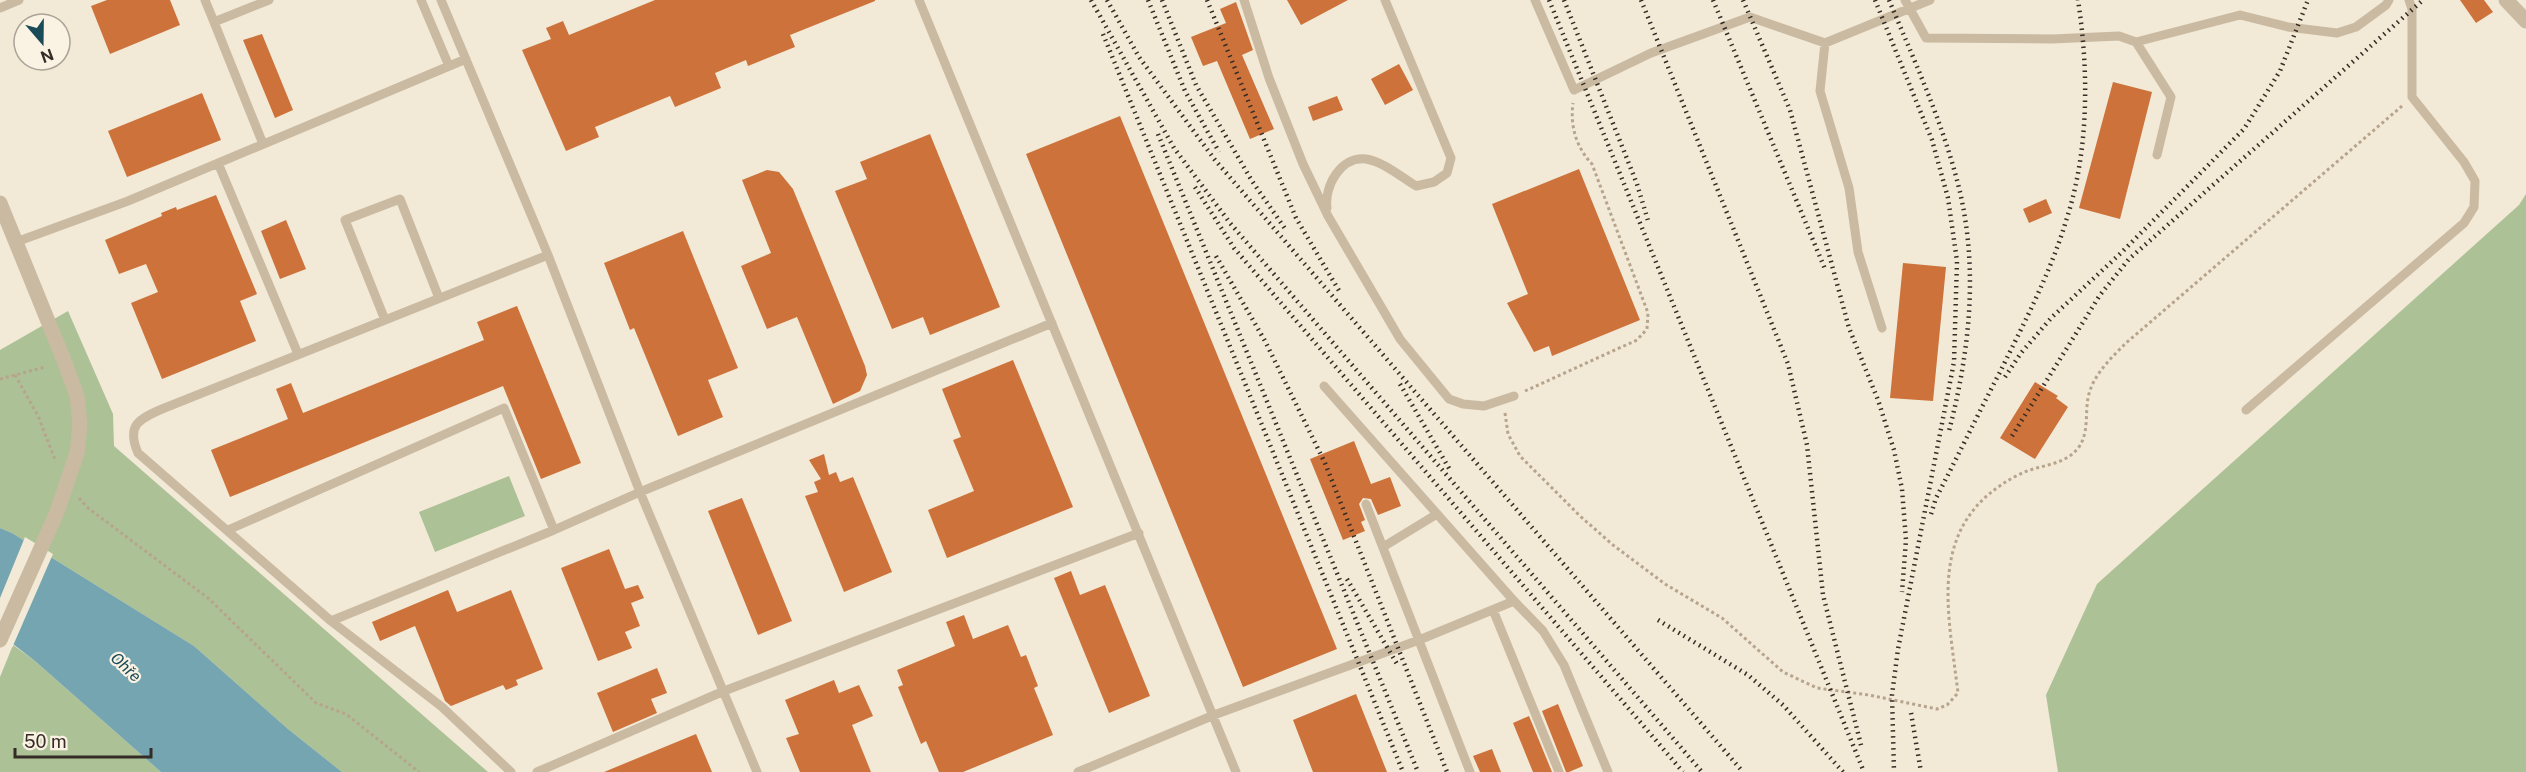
<svg xmlns="http://www.w3.org/2000/svg" width="2526" height="772" font-family="'Public Sans',sans-serif">
<style>
.green{fill:#adc196}
.water{fill:#74a5b0}
.pier{fill:#f2e9d6}
.building{fill:#cc723a}
.lines{fill:none;stroke-linecap:round;stroke-linejoin:round}
.path{stroke:#b6a48c;stroke-width:3;stroke-dasharray:3 3;stroke-linecap:butt}
.service{stroke:#cabaa2;stroke-width:9}
.minor{stroke:#cabaa2;stroke-width:15}
.tertiary{stroke:#cabaa2;stroke-width:15}
.rail{stroke:#342c25;stroke-width:4.5;stroke-dasharray:1.5 4.5;stroke-linecap:butt}
.tertiary-bridge{stroke:#cabaa2;stroke-width:15}
.labels{text-anchor:middle;dominant-baseline:central;stroke-width:4.5;stroke-linejoin:round;paint-order:stroke}
.water-label{font-size:16px;font-style:italic;fill:#194b58;stroke:#faf2e3}
</style>
<rect width="100%" height="100%" fill="#f2e9d6"/>
<path class="green" d="M2526,194V772H2058L2046,695L2097,584L2519,205Z
M68,311L113,414L114,446L488,772H342L288,729L194,646L12,533L0,528V350Z
M509,476L525,516L435,552L419,512Z
M13,645L35,661L161,772H0V677Z"/>
<path class="water" d="M0,528L12,533L194,646L288,729L342,772H161L35,661L0,634Z"/>
<path class="pier" d="M25,537L53,554L12,648L0,638V598Z"/>
<path class="building" d="M107,0H170L180,25L110,54L91,6Z
M655,0H875V1L790,35L795,47L748,66L746,60L715,73L721,88L675,107L670,96L595,127L599,137L566,151L522,50L551,39L546,28L563,21L569,35Z
M1287,0H1348L1301,25Z
M2460,0H2484L2493,12L2476,23Z
M1236,2L1253,50L1242,55L1274,129L1250,139L1217,61L1203,66L1191,37L1226,23L1220,9Z
M262,34L293,110L275,118L243,40Z
M1399,64L1413,90L1385,105L1371,79Z
M2113,82L2152,92L2120,219L2079,208Z
M202,93L221,140L127,177L108,131Z
M1337,96L1343,110L1313,121L1308,107Z
M1120,116L1337,649L1243,687L1026,154Z
M930,134L1000,307L930,335L923,317L892,329L835,191L867,179L860,162Z
M1579,169L1640,320L1552,356L1549,346L1534,352L1507,303L1528,294L1492,204Z
M767,170L779,172L793,189L865,366L867,375L860,391L833,404L797,317L767,329L741,266L771,253L742,180Z
M216,195L257,294L240,301L256,341L162,379L131,303L158,292L146,264L119,274L105,240L162,216L161,213L176,207L177,210Z
M2046,199L2052,213L2029,223L2023,209Z
M286,220L306,269L280,279L261,231Z
M683,231L738,368L708,380L723,417L678,436L634,328L630,330L604,263Z
M1903,263L1946,267L1933,401L1890,398Z
M517,306L581,463L541,479L503,386L230,497L211,450L288,419L276,389L291,383L303,413L484,340L477,322Z
M1013,360L1073,507L947,558L928,510L974,491L953,440L961,437L942,389Z
M2035,382L2058,396L2056,398L2068,407L2035,459L2000,438Z
M1354,441L1371,484L1390,477L1401,506L1378,515L1371,499L1363,498L1359,504L1365,520L1361,522L1365,531L1343,540L1310,459Z
M824,454L829,475L836,472L840,482L853,477L892,572L844,592L805,496L818,492L814,482L821,479L809,460Z
M742,498L792,621L758,635L708,511Z
M609,549L625,589L638,585L644,598L631,603L640,626L625,632L632,648L598,661L561,568Z
M1071,571L1080,595L1105,585L1150,696L1109,713L1054,578Z
M448,590L457,612L511,590L543,669L516,680L518,685L506,690L503,685L451,706L445,701L415,626L380,641L372,622Z
M964,615L973,639L1008,625L1021,657L1026,655L1038,686L1034,688L1053,735L963,772H939L926,741L921,744L898,687L903,685L897,670L955,646L946,622Z
M657,668L667,693L651,699L657,713L613,732L597,693Z
M834,680L839,693L859,685L873,716L852,725L871,772H800L786,738L799,734L785,700Z
M1356,694L1387,772H1313L1293,720Z
M1558,704L1583,766L1569,772H1566L1542,711Z
M1529,716L1552,772H1533L1513,723Z
M696,734L712,772H604Z
M1492,749L1501,772H1480L1473,756Z"/>
<g class="lines">
<path class="path" d="M15,375L38,416L56,462
M0,379L45,367
M1525,391L1637,340L1647,329L1648,313L1592,164C1576,147 1570,126 1573,103
M1505,413L1508,434L1520,456L1580,516L1613,545L1665,584L1722,618L1783,672L1817,688L1869,695L1937,709L1947,705L1958,693C1948,608 1925,523 2018,475C2038,464 2064,467 2079,447C2089,432 2085,414 2088,398C2092,376 2111,358 2126,343L2402,106
M79,498L88,508L208,598L316,703L346,714L419,772"/>
<path class="service" d="M205,0L214,22L269,0
M421,0L449,66
M441,0L548,255L640,492L757,772
M919,0L1236,772
M1244,0L1269,78L1303,164L1328,216L1400,339L1449,399L1463,404L1484,406L1514,396
M1535,0L1574,90L1651,53L1750,17L1825,43L1930,0
M1905,0L1926,38L2052,39L2119,36L2136,42L2240,15L2288,27L2337,33L2356,27L2386,5L2389,0
M0,8L19,0
M214,22L263,144
M2136,42L2171,97L2157,155
M1825,43L1820,91L1849,188L1858,252L1882,328
M218,163L298,354
M1327,208C1324,186 1341,156 1366,159C1384,162 1401,177 1416,186L1434,182L1447,173L1451,158L1385,0
M16,242L128,201L466,59
M385,320L345,220L400,199L439,298
M1324,386L1514,601L1543,631L1564,665L1608,772
M2246,410L2464,223L2474,207L2475,181L2464,162L2412,97V9L2409,0
M1366,504L1470,772
M228,530L504,408L554,530
M1383,547L1437,514
M1493,610L1559,772
M331,621L554,530L640,492L1052,323
M511,772L442,707L331,621L138,453C126,425 139,419 162,409L548,255
M537,772L724,691L1139,533
M1078,772L1214,715L1419,640L1514,601"/>
<path class="minor" d="M2506,0L2526,21"/>
<path class="tertiary" d="M0,203L65,363"/>
<path class="rail" d="M1091,0L1174,148L1230,223L1702,772
M1107,0L1139,57L1215,160L1743,772
M1148,0L1185,91L1219,152
M1162,0L1196,85L1252,181L1286,230
M1207,0L1296,218L1341,294
M1549,0L1864,772
M1564,0L1637,184L1649,224
M1641,0L1788,364L1807,445L1823,595L1862,749
M1713,0L1825,269
M1743,0L1790,110L1849,328L1878,400L1894,450L1902,489L1906,540L1902,592
M1875,0L1932,140L1948,198L1957,261L1954,362L1898,649L1892,695L1894,772
M1889,0C1914,60 1942,121 1958,184C1979,266 1970,350 1949,431
M1103,34L1403,772
M1158,134L1418,772
M1195,187L1234,248L1269,289L1683,772
M1216,256L1265,341L1325,463L1447,772
M2005,377L2021,353L2052,317L2122,252L2244,129L2280,71L2308,0
M1400,384L1450,470
M2012,436L2100,295L2129,259L2423,0
M1931,514L1936,498C1958,456 1978,414 2000,372C2024,323 2050,274 2066,221C2089,151 2089,72 2078,0
M1347,579L1397,664
M1658,620L1748,675L1783,705L1843,772
M1911,713L1921,772"/>
<path class="tertiary-bridge" d="M0,640L57,512L77,453L80,425L77,396L65,363"/>
</g>
<g class="labels">
<g class="water-label">
<text transform="translate(126 667) rotate(43)">Ohře</text>
</g>
</g>
<g transform="translate(42 42) rotate(160)"><circle r="28" fill="#faf2e3" stroke="#aba397" stroke-width="1.5"/>
<path d="M0-4.5L10 22L0 15L-10 22Z" fill="#194b58"/>
<text y="-9" font-size="16" font-weight="bold" text-anchor="middle" fill="#342c25">N</text>
</g>
<path d="M15 748v9h136v-9" fill="none" stroke="#342c25" stroke-width="3"/>
<text x="24" y="748" font-size="18" fill="#342c25" stroke="#faf2e3" stroke-width="4.5" paint-order="stroke">50 m</text>
</svg>
